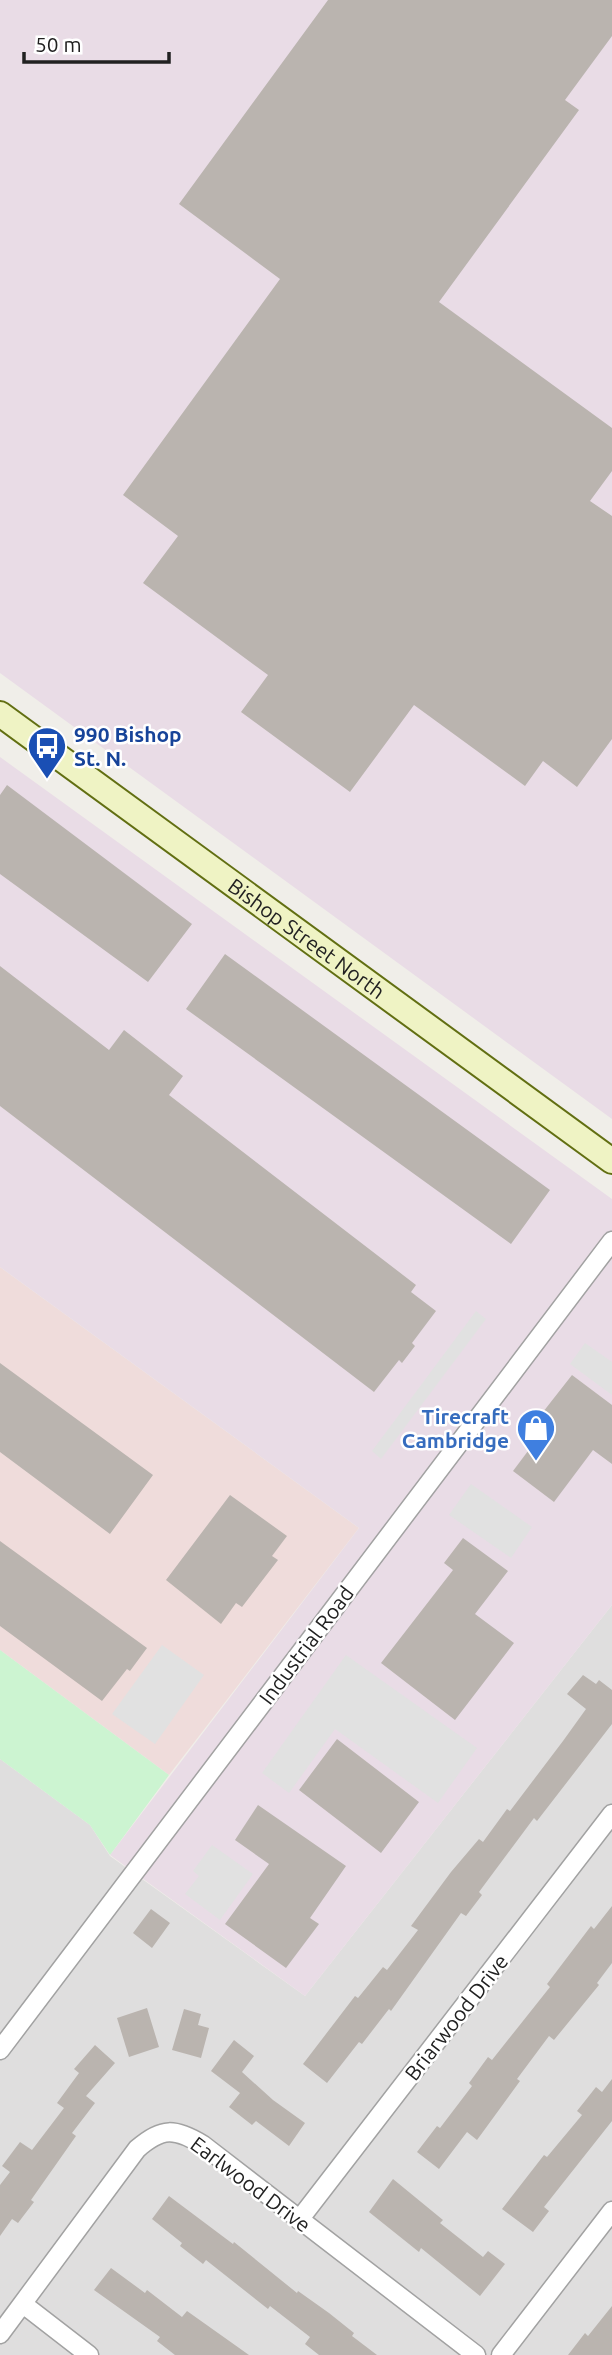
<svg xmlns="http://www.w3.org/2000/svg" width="612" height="2355" font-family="Ubuntu,sans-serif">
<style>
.residential{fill:#dfdede}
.commercial{fill:#efdcdb}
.industrial{fill:#e9dce6}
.park{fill:#ccf4d1}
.parking{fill:#e1e1e1}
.building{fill:#bab4af}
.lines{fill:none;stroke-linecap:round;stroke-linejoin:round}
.street-casing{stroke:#a2a2a2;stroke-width:21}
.secondary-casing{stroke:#626f12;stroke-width:28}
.street{stroke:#fff;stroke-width:18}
.secondary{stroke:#eff3c4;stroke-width:24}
.labels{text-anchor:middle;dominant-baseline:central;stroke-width:5;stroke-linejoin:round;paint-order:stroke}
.transit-label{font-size:21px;font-weight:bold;fill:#164399;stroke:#fff;text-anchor:start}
.street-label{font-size:21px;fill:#212121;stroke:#fff}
.shop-label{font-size:21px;font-weight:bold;fill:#366cbe;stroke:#fff;text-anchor:end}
</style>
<rect width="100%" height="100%" fill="#f0eee9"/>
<path class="residential" d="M612,1605V2355H0V1759L90,1825L110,1856L305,1996Z"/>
<path class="commercial" d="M0,1267L359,1528L169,1775L0,1650Z"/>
<path class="industrial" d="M0,0H612V1119L0,673Z
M0,757L612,1199V1605L305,1996L110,1855L359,1528L0,1267Z"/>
<path class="park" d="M0,1650L169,1775L110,1855L90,1825L0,1759Z"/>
<path class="parking" d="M476,1311L486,1319L381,1459L372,1451Z
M585,1343L612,1362V1395L570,1364Z
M471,1484L532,1527L511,1558L449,1515Z
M162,1645L204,1675L155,1744L112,1714Z
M346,1655L477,1748L438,1803L335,1729L289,1793L262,1773Z
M212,1845L253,1874L220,1920L185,1894L199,1876L193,1871Z"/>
<path class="building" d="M328,0H612V36L565,100L579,110L439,302L612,428V471L590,501L612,516V739L577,787L543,761L525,786L414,705L350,792L241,712L268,675L143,583L178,536L123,495L280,279L179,204Z
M7,785L192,924L148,982L0,874V795Z
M225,954L550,1190L511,1244L186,1009Z
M0,966L109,1050L124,1030L183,1076L169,1095L416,1285L411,1292L436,1311L412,1343L415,1346L402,1363L399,1360L374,1392L0,1106Z
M0,1363L153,1475L110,1534L0,1452Z
M572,1375L612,1405V1464L593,1450L554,1502L513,1471L552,1419L543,1412Z
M230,1495L287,1536L272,1556L278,1560L242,1607L236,1603L221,1624L166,1580Z
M463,1538L508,1571L475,1614L514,1643L455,1720L381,1663L453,1570L444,1563Z
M0,1541L147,1648L130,1671L127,1669L102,1701L0,1626Z
M583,1675L596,1684L599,1680L612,1690V1724L537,1821L534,1818L479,1892L482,1895L466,1916L461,1913L391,2011L389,2009L362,2044L359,2042L327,2083L303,2064L355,1996L358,1998L383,1967L387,1970L418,1930L411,1926L451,1872L479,1839L483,1842L507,1809L510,1811L563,1741L586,1709L567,1694Z
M337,1739L419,1802L381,1853L299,1790Z
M258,1805L346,1866L310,1918L319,1924L286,1968L225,1924L269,1864L235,1840Z
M612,1906V1963L597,1983L599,1985L554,2040L549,2036L517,2079L520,2081L477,2140L467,2132L439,2169L417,2152L437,2126L440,2128L472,2086L469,2083L488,2057L492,2060L550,1987L547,1984L591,1926L594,1929Z
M151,1909L170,1923L152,1948L133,1933Z
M147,2008L159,2047L129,2057L117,2018Z
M184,2009L201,2014L198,2025L209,2028L201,2058L172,2050Z
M234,2040L254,2056L242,2072L273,2100L305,2123L289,2146L256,2121L252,2125L229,2107L240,2093L211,2071Z
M95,2045L115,2063L86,2096L95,2103L72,2133L76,2136L31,2200L34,2202L18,2223L12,2219L0,2236V2185L10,2172L2,2166L20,2142L32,2150L64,2108L57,2103L79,2073L74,2069Z
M612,2079V2121L544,2207L549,2211L533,2232L502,2209L544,2155L547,2157L582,2115L577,2111L596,2087L602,2092Z
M393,2179L443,2220L440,2223L483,2257L488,2251L505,2264L480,2296L421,2248L419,2252L369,2212Z
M169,2196L233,2244L234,2242L297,2293L298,2291L329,2313L354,2333L352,2336L377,2355H319L305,2344L310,2337L270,2306L268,2309L206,2260L203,2264L180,2246L182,2243L152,2219Z
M111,2268L145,2293L147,2290L182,2317L187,2311L249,2355H175L157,2341L160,2337L94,2290Z
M612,2306V2355H568L585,2333L588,2336Z"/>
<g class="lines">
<g class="street-casing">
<path id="street" d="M0,2050L612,1241
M299,2220L612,1814
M23,2304L89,2355
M0,2334L137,2149C162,2127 175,2128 203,2145L476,2355
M501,2355L612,2211"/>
</g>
<g class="secondary-casing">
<g id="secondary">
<path id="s1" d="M0,714L612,1161"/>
</g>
</g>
<use href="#street" class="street"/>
<use href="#secondary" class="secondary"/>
</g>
<defs>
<g id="bus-pin" transform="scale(2.0125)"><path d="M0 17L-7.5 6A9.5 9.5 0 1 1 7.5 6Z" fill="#1a4fb4" stroke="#fff"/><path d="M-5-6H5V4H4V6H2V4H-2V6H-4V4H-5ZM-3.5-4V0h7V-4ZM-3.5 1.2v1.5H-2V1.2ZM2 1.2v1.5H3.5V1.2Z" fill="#fff"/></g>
<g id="shop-pin" transform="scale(2.0125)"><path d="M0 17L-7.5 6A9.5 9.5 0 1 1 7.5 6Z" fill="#3f7fe0" stroke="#fff"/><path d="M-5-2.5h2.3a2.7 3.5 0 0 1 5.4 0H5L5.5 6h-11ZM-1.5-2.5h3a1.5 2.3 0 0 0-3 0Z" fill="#fff"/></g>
</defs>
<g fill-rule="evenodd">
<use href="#bus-pin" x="47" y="746"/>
<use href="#shop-pin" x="536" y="1428"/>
</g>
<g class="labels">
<g class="transit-label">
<text x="74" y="734">990 Bishop<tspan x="74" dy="24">St. N.</tspan></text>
</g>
<g class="street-label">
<text stroke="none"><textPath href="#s1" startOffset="380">Bishop Street North</textPath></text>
<text transform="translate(306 1645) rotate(-53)">Industrial Road</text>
<text transform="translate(456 2017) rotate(-52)">Briarwood Drive</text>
<text transform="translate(251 2184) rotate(37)">Earlwood Drive</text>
</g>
<g class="shop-label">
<text x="509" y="1416">Tirecraft<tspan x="509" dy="24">Cambridge</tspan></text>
</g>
</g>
<path d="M24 52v10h145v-10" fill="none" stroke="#212121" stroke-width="3.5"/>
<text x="35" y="52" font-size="21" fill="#212121" stroke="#ffffff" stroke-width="5" paint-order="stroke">50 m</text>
</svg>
